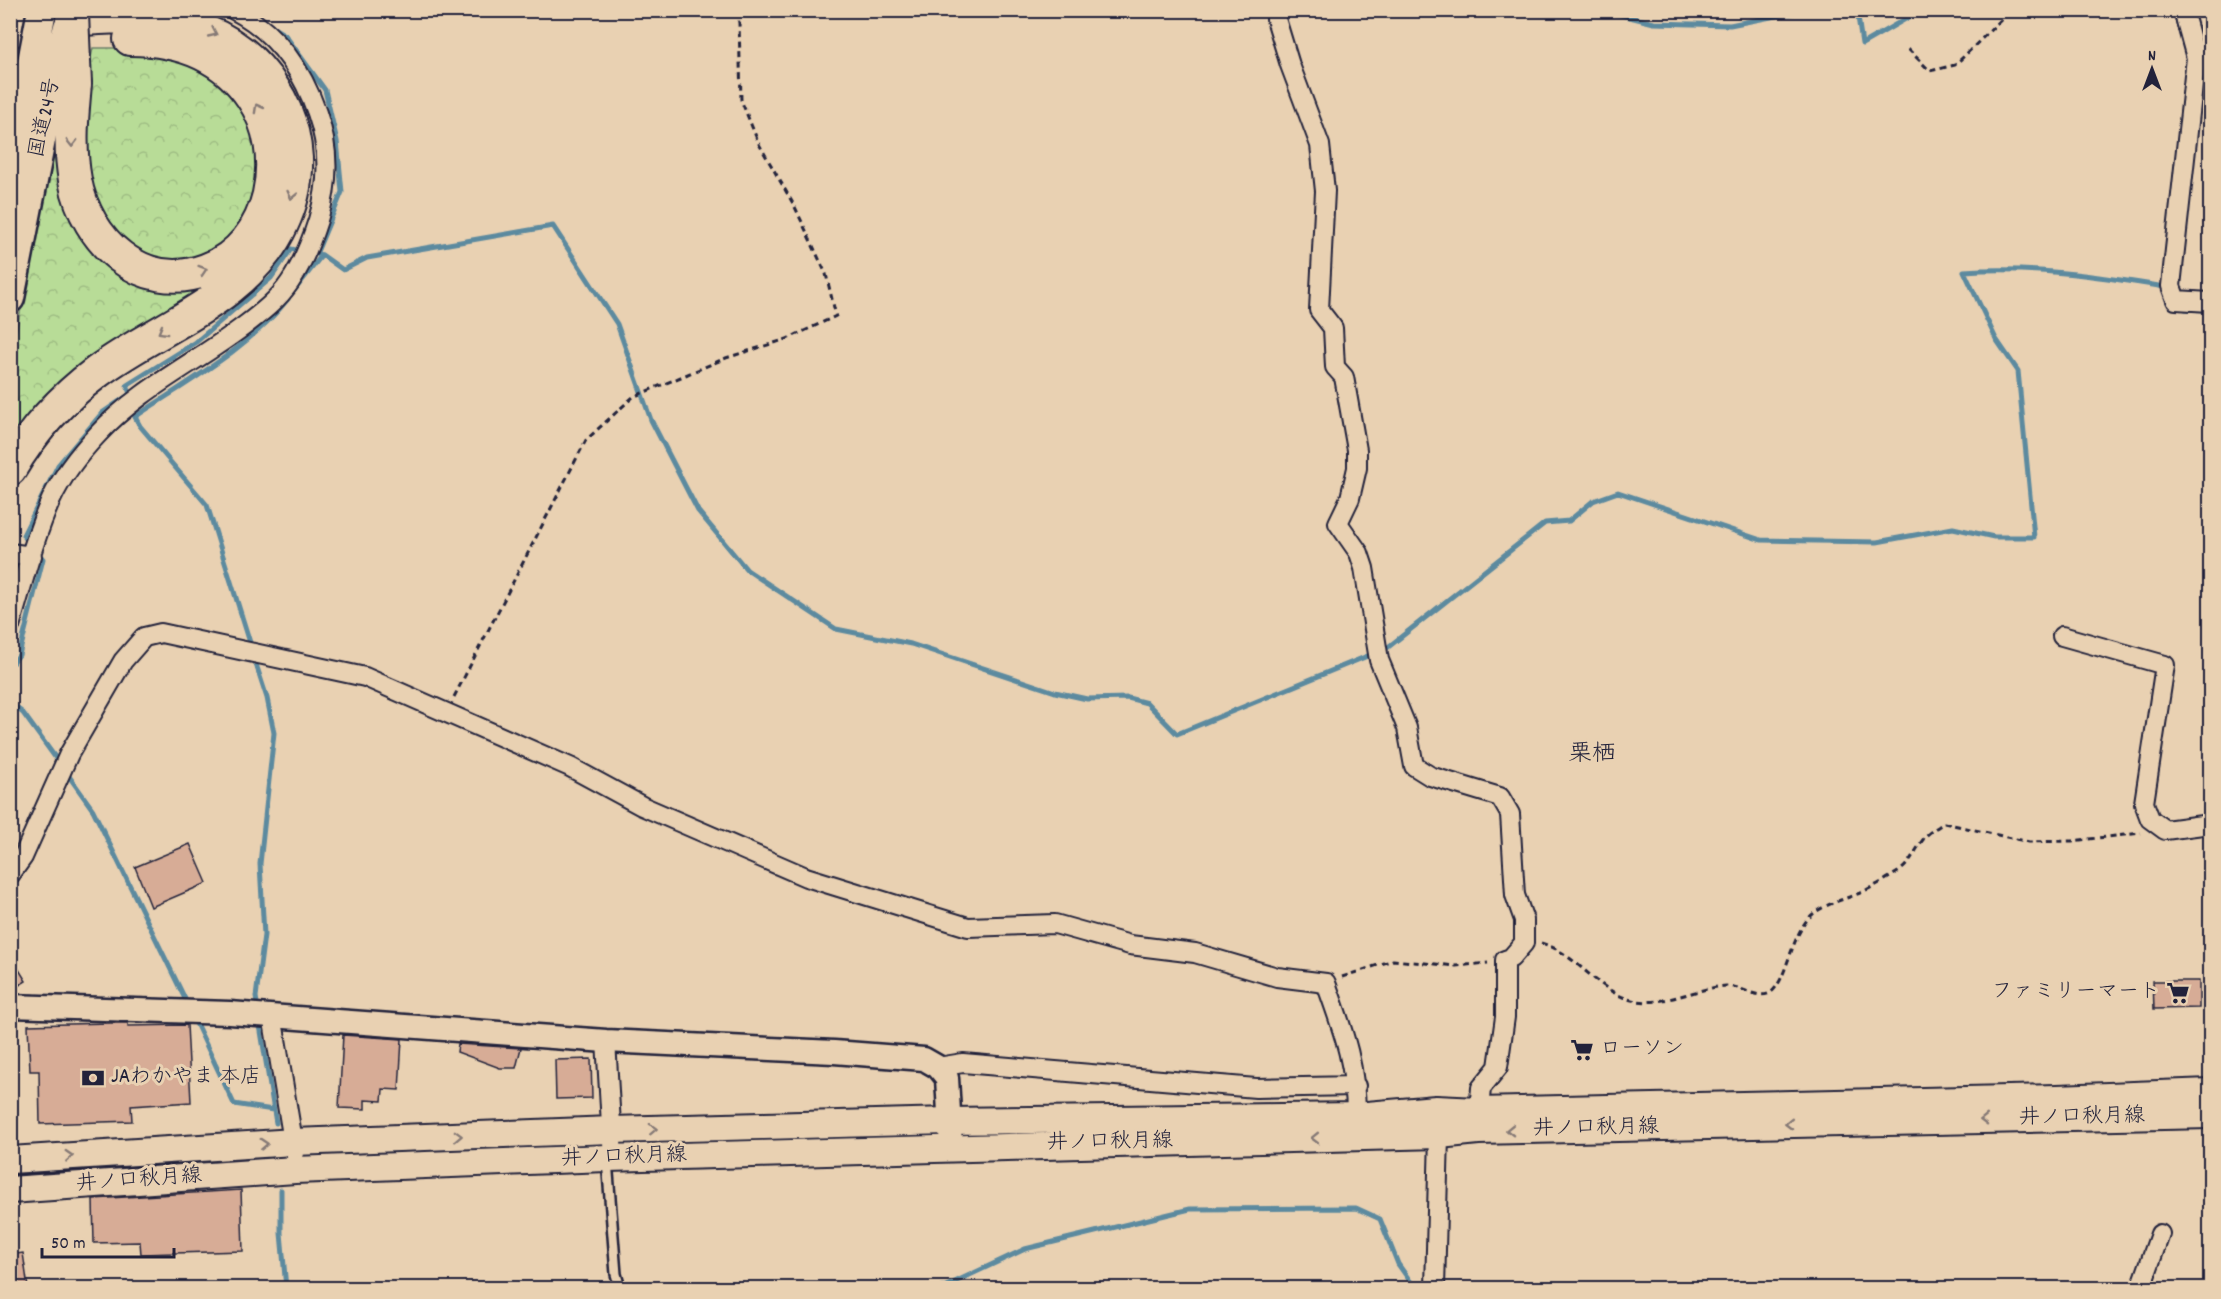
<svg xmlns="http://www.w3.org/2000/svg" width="2221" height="1299" font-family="Dekko,'Klee One',sans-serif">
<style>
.forest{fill:url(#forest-crowns);stroke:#6d7f69;stroke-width:1.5}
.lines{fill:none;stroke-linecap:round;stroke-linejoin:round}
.stream{stroke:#5c8a9f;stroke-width:5}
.building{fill:#d7ac96;stroke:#22223b;stroke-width:1.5}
.service-casing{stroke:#22223b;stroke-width:14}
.minor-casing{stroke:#22223b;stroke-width:22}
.tertiary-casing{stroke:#22223b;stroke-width:27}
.secondary-casing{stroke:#22223b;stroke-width:30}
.trunk-casing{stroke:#22223b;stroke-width:33}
.motorway-casing{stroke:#22223b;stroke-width:36}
.path{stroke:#22223b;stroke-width:3;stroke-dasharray:6 4.5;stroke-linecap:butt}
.service{stroke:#e9d1b2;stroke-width:9}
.minor{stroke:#e9d1b2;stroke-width:18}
.tertiary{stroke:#e9d1b2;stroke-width:22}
.secondary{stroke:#e9d1b2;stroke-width:26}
.trunk{stroke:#e9d1b2;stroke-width:28}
.motorway{stroke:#e9d1b2;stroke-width:32}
.trunk-bridge-casing{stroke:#22223b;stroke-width:33;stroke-linecap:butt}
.motorway-bridge-casing{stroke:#22223b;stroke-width:36;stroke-linecap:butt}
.trunk-bridge{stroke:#e9d1b2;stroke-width:28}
.motorway-bridge{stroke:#e9d1b2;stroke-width:32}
.oneway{stroke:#867a76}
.labels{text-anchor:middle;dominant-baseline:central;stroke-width:6;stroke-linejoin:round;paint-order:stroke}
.street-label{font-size:21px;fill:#22223b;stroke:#e9d1b2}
.poi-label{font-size:21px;fill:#22223b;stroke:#e9d1b2;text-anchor:start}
.quarter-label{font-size:24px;fill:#22223b;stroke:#e9d1b2}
</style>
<defs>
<pattern id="forest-crowns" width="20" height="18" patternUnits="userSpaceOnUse" patternTransform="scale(1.5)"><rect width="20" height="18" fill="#b8dc97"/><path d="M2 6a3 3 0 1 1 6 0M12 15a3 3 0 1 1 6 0" fill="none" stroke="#9ebc83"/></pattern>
</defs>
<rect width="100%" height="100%" fill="#e9d1b2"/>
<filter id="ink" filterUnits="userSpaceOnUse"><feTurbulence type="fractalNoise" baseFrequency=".0167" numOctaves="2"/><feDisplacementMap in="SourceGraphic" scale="12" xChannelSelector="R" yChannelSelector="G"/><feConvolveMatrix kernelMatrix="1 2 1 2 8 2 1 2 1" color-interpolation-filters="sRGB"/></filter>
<g filter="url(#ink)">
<path class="forest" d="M93,48H130L163,51L220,74L261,141L253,210L220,247L189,260H161L129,248L91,200L83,95Z
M17,57L11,99V58Z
M56,131L129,272L259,242L11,453V358Z"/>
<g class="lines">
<path class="stream" d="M1601,10L1654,23L1730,25L1807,10
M1857,10L1862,44L1921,10
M272,27L285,35L325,90L337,141L342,192L316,254
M294,291L322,255L343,270L367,258L553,226L617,324L651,420L698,511L747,570L836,629L911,644L1055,692L1087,699L1128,698L1147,703L1177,734L1387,648L1545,523L1569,521L1593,501L1618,492L1761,540L1877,542L1953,528L1994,537H2034L2018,371L1996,339L1964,271C2030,266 2099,276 2165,287L2166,291
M2185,309L2206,310
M29,542L23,535L58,465L102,413L130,394L127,385L196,342L271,278L291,249L322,255
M252,649L207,505L140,426L135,417C187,382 249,348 288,299
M254,658L267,698L274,733L260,864L264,935L256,997L258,1010
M10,666L19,655L43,559L37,552
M10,703L23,713L60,764
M66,772L93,810L188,1005
M194,1019L234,1104L273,1110
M259,1019L276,1123
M281,1190V1233L286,1288
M942,1288L1025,1249L1190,1209L1356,1208L1380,1219L1398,1264L1415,1288"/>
</g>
<path class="building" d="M190,844L207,883L151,907L135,867Z
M10,955L26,981L10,991Z
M2153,981H2199V1008L2154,1009Z
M110,1023H128V1026L187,1025L191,1102L131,1106L132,1121L40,1124L39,1071H30L28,1025Z
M343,1035L402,1039L399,1090L383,1089L382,1101L365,1100V1109L339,1108Z
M458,1044L521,1048L516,1068H500L457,1052Z
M591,1059L592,1098L556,1099L555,1060Z
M241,1190L243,1251L141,1254L140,1242L94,1243L93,1199Z
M23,1253L28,1288H10V1255Z"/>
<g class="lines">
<g class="service-casing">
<path id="service" d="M607,1160L616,1274L620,1288"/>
</g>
<g class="minor-casing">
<path id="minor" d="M1276,10V19L1290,65L1320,145L1325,191L1319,310L1333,328L1335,367L1344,377L1357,450V468L1350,498L1338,523L1359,553L1364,568L1379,660L1407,728L1414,766L1430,776L1500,797L1510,814L1515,895L1524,920V943L1511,958L1505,960V1017L1498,1067L1481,1088L1478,1122
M2183,10L2196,58L2171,286L2176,300L2210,302
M10,553L32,556
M10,626C23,584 33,540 51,500C62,476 80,453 98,434C139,389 197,362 244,326C261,313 278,300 290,282C303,263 311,242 318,220C329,183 330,150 317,113C302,69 276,32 234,10
M2062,636L2165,665L2144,803L2150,819L2165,830L2210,824
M10,875L23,857L69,754L123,661L144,637L161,633L365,677L570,767L642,806L806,877L968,927L1055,924L1130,945L1195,953L1277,977L1326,983C1343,1031 1356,1064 1356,1116
M272,1015L295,1153
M606,1041L613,1158
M938,1067L963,1063L1256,1088L1356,1086
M1435,1288L1439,1135L1438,1123
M2141,1288L2160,1234"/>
</g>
<g class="tertiary-casing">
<path id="tertiary" d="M10,1006L230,1013L606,1041L834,1052L924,1059L938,1067L947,1078L951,1147"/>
</g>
<g class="secondary-casing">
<path id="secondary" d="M10,1160L294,1142L612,1130L949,1121L1356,1116L1436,1109L1478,1111L2057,1098L2210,1092
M10,1190L295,1170L607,1158L1439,1135L1478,1131L2210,1115"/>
</g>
<g class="trunk-casing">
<path id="trunk" d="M10,172L26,93
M10,298L51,89"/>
</g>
<g class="motorway-casing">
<path id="motorway" d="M10,30C92,15 198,0 258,68C281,94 294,124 296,158C297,182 292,203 282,224C246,301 161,324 97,372C61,399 33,430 10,469
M75,84C72,116 69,148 75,180C86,240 141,294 206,270C274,245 290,153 252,97C224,55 179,39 130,39"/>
</g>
<path class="path" d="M1908,49L1930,71L1955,65L2011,10
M454,697L586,440L633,397L726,358L787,339L836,316L826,274L795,207L759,144L741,100L739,23L737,10
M1541,943C1574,952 1595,988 1628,999C1660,1009 1694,988 1726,986C1739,985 1757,1000 1770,993C1788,981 1790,933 1813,914C1826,903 1847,899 1862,892C1875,886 1887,879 1898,872C1911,864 1916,847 1926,836C1930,831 1938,827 1944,823L2029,842L2072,841L2141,833
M1342,977L1393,960L1456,966L1488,963"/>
<use href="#service" class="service"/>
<use href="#minor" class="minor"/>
<use href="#tertiary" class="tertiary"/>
<use href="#secondary" class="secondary"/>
<use href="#trunk" class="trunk"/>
<use href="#motorway" class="motorway"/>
<g class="trunk-bridge-casing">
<path id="trunk-bridge" d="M51,89L68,27
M26,93L42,10"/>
</g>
<g class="motorway-bridge-casing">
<path id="motorway-bridge" d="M72,14L75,84"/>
</g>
<use href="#trunk-bridge" class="trunk-bridge"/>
<use href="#motorway-bridge" class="motorway-bridge"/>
</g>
<defs><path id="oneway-chevron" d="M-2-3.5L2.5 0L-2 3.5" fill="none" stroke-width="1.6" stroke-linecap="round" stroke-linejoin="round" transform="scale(1.5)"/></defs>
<g class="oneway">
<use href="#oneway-chevron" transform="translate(213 33) rotate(25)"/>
<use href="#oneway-chevron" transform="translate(258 108) rotate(-119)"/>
<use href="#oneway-chevron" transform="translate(72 143) rotate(89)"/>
<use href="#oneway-chevron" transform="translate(292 195) rotate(103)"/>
<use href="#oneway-chevron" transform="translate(203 270) rotate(-18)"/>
<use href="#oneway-chevron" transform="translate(162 331) rotate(150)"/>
<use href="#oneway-chevron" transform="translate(1984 1120) rotate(179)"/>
<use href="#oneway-chevron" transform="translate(1789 1124) rotate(179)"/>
<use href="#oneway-chevron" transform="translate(653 1129) rotate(-2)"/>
<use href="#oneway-chevron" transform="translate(1510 1130) rotate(179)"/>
<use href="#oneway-chevron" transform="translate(458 1136) rotate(-2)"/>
<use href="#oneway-chevron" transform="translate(1315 1138) rotate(179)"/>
<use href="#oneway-chevron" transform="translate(264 1144) rotate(-3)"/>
<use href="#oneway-chevron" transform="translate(69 1156) rotate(-3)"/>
</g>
</g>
<defs>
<g id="supermarket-bare" transform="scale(1.8)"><path d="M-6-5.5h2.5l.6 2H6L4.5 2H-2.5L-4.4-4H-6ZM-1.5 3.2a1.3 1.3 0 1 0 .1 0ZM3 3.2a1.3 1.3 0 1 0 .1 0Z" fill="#22223b" stroke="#e9d1b2" stroke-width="2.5" paint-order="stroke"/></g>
<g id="bank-bare" transform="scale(1.8)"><path d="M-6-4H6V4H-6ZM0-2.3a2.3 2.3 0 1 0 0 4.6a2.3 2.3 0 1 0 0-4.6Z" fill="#22223b" stroke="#e9d1b2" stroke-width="2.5" paint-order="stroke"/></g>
</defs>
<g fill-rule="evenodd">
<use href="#supermarket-bare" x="2178" y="993"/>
<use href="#supermarket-bare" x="1582" y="1050"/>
<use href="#bank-bare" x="93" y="1078"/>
</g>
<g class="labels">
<g class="street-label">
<text transform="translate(46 118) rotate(-78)">国道24号</text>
<text transform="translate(2082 1118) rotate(-1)">井ノ口秋月線</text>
<text transform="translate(1596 1129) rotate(-1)">井ノ口秋月線</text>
<text transform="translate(1110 1143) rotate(-1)">井ノ口秋月線</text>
<text transform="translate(624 1158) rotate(-2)">井ノ口秋月線</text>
<text transform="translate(139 1181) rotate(-4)">井ノ口秋月線</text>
</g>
<g class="poi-label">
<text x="2160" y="993" text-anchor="end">ファミリーマート</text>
<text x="1600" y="1050">ローソン</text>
<text x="111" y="1078">JAわかやま 本店</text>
</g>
<g class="quarter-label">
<text x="1592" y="755">栗栖</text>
</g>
</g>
<rect width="2221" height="1299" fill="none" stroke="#e9d1b2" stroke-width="36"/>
<rect x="18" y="18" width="2185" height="1263" fill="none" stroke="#22223b" stroke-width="2" filter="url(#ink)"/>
<g transform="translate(2152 69)" stroke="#e9d1b2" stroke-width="4.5" paint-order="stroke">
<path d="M0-4.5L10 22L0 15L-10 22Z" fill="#22223b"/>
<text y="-9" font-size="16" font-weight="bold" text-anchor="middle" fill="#22223b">N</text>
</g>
<path d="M42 1248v9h132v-9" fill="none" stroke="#22223b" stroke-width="3"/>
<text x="51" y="1248" font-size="18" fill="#22223b" stroke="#e9d1b2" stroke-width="4.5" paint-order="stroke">50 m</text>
</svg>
